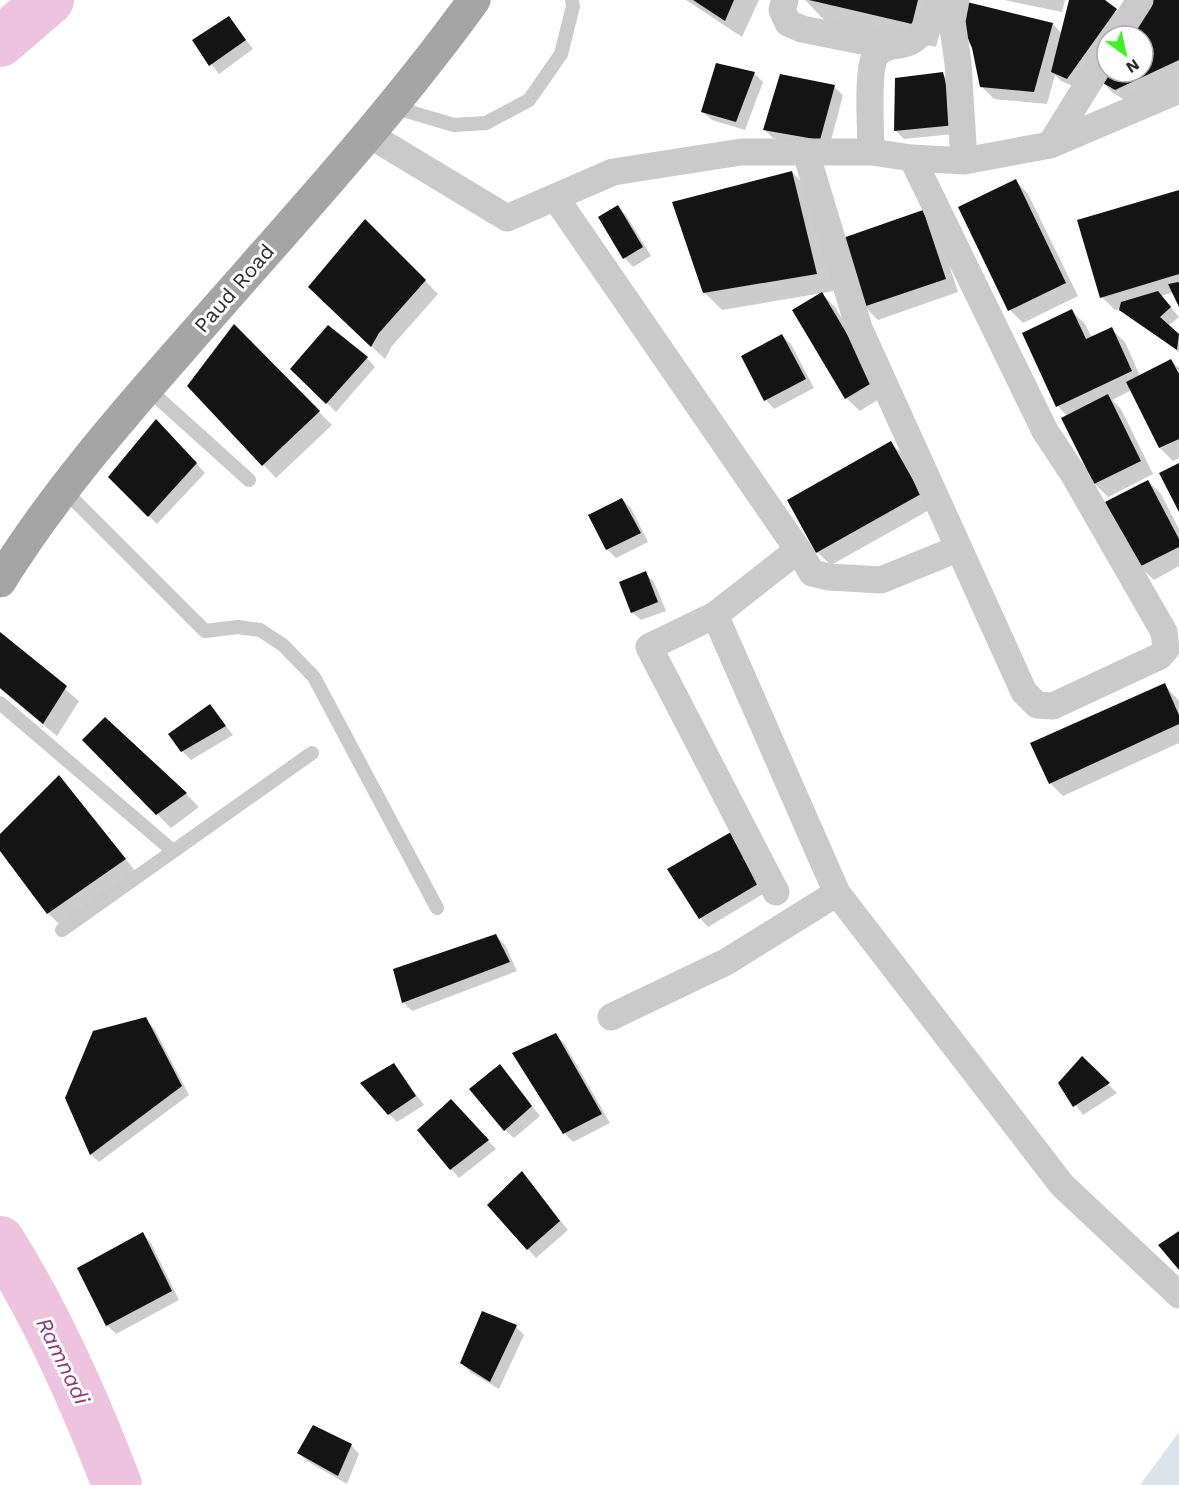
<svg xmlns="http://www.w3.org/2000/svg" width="1179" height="1485" font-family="'Work Sans',sans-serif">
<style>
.green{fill:#d9e4ec}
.shadow{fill:#0003}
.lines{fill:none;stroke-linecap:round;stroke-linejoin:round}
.river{stroke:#eec3e0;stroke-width:50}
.building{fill:#141414}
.service{stroke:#cacaca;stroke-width:14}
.minor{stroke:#cacaca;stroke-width:27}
.primary{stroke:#a5a5a5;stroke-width:33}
.labels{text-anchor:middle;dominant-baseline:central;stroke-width:6;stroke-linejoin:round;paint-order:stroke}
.street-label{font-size:21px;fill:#2d2d2d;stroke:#fff}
.water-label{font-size:22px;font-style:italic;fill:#953575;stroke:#fff}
</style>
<rect width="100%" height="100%" fill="#fff"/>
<path class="green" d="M1179,1432V1485H1140Z"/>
<path class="shadow" d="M686,0H759L742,37Z
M805,0H949L936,47L828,24Z
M1004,0H1065L1062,12Z
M1071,0H1102L1124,19L1076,87L1061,81L1055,75L1047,104L994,99L981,86L964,3L1053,24L1062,34Z
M1179,0V79L1130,103L1113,93L1100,80L1107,72H1143V36Z
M229,18L253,49L219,74L194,41Z
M754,73L763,82L745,130L712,120L703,112Z
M942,74L951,82L963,133L904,139L895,130Z
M834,87L843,95L829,148L773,138L764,129Z
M792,172L809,190L834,291L722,310L704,292Z
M1015,180L1028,194L1078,296L1023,323L1010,310Z
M1179,191V303L1174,292L1161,296L1179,317L1168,326L1179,336V352L1120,309L1115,310L1102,297Z
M617,207L626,215L651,256L633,267L625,258L600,218Z
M923,212L936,225L958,292L878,320L865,307Z
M365,221L438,294L392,346L385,359L323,300Z
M822,294L835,307L887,394L860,411L846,398Z
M1072,311L1085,324L1092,338L1111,329L1125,342L1140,376L1171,361L1179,368V458L1173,461L1160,448L1132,390L1112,400L1121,409L1153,474L1108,497L1095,484L1067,416L1058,406Z
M234,326L332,425L276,478L189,386Z
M782,336L791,344L814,388L774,409L766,400L743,356Z
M367,358L375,367L336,412L292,369Z
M164,429L205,473L157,524L110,477Z
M891,443L904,456L933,508L831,565L817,552Z
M1148,481L1161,494L1179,529V566L1154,580L1140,567Z
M622,499L631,508L648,542L616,558L607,549Z
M645,573L654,582L666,611L641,620L632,612Z
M0,634L79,701L57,736L0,689Z
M1164,684L1179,701V743L1063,796L1050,783Z
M210,706L233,735L191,760L182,751Z
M105,719L186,794L199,807L171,828L84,740Z
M59,778L137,873L61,926L48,913L0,848V836Z
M731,833L765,893L708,927L700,918Z
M496,936L505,945L517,971L412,1011L403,1002Z
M145,1019L154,1028L189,1095L99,1162L91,1154Z
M555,1035L564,1043L610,1123L573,1142L564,1133Z
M1082,1058L1117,1093L1083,1115L1060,1083Z
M394,1064L424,1105L397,1122L389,1114Z
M500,1066L540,1116L514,1138L505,1130Z
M459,1110L496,1149L459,1178L451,1169Z
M530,1182L568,1230L536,1258L489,1205Z
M143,1234L151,1243L179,1300L116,1334L107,1325Z
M516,1327L524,1335L499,1389L470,1372L462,1363Z
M351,1445L359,1454L347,1484L307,1461L298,1452Z"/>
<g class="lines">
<path class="river" d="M0,42L49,0
M0,1241C48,1317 85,1401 117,1485"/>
</g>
<path class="building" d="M693,0H734L725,21Z
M809,0H918L912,24Z
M1069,0H1105L1117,9L1067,79L1051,72Z
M1150,0H1179V60L1115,90L1098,80L1107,72H1143V36H1127Z
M963,1L1053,23L1034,92L980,87L972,48L959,18Z
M229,16L246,40L209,66L192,40Z
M716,63L755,72L736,122L701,112Z
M943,72L956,125L894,131L895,78Z
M780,74L835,85L820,140L763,130Z
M792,171L817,274L703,293L672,202Z
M1016,179L1066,283L1008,311L958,207Z
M1179,190V274L1100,298L1077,220Z
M618,205L643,247L623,259L598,217Z
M923,210L946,279L863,307L840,239Z
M365,219L426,280L379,333L371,347L308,287Z
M1179,282V307L1168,284Z
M1158,291L1171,307L1160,317L1179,334L1177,350L1119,310L1121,302Z
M822,292L875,381L845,399L792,310Z
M1072,309L1086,339L1112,327L1132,371L1056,407L1022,333Z
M234,324L320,411L262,466L187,386Z
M328,325L368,357L326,404L290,369Z
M782,334L806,379L764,401L741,356Z
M1171,359L1179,374V439L1159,448L1126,382Z
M1108,394L1141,461L1094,484L1061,418Z
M156,419L197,463L148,517L108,477Z
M891,441L921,494L816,553L787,500Z
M1179,463V512L1159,473Z
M1148,480L1179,539V547L1139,567L1105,502Z
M622,498L641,533L606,550L588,515Z
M646,571L658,602L631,613L619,582Z
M0,632L67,686L43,724L0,688Z
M1165,683L1179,715V724L1049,784L1030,743Z
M210,704L226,726L181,752L168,734Z
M105,717L187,793L156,815L82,740Z
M59,775L126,859L47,914L0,851V834Z
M731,832L758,884L699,919L667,869Z
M496,934L510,962L402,1003L393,969Z
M146,1017L182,1086L90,1155L65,1098L93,1031Z
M556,1033L602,1114L563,1134L512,1053Z
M1082,1056L1110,1083L1073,1107L1058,1083Z
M394,1063L416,1096L388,1115L360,1083Z
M500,1064L532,1106L504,1131L469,1089Z
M451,1099L489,1140L450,1170L417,1130Z
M522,1171L560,1221L527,1250L487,1205Z
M1179,1231V1270L1158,1245Z
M143,1232L172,1291L106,1326L77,1268Z
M482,1311L517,1325L490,1382L460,1363Z
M313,1425L352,1444L338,1476L297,1453Z"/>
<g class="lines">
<path class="service" d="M393,107L454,125L486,123L529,100L561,54L573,6L572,0
M147,388L249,480
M64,490L205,631L238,627L260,630L283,645L314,677L437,908
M0,703L173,851
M62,930L312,753"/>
<path class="minor" d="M785,0L782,10L788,23L802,29L887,46
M956,0L952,21L958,63L964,161
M1117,36L1140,0
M368,134L507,218L613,172L741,152H871L912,158L964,161L1050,145L1179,90
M1050,145L1107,53
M871,152C871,131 867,76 874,59C882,43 897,48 910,42C925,34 933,15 937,0
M806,153L859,328L1024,692L1037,705L1053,706L1160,656L1166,649L1164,632L1074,475L1045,431L912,158
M555,197L798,550L715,615L837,893
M798,550L812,573L829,577L881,580L957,549
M715,615L649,647L776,892
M611,1017L726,962L837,893L1062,1185L1179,1295"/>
<path class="primary" d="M0,581C52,497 117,422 182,348C281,234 385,123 474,0"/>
</g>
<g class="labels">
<g class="street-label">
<text transform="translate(234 288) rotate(-49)">Paud Road</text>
</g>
<g class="water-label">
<text transform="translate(63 1361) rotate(64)">Ramnadi</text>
</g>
</g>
<g transform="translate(1125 54) rotate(147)"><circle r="28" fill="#ffffff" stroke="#ababab" stroke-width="1.5"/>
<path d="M0-4.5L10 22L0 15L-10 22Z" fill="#3af320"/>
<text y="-9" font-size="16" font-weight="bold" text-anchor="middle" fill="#2d2d2d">N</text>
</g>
</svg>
